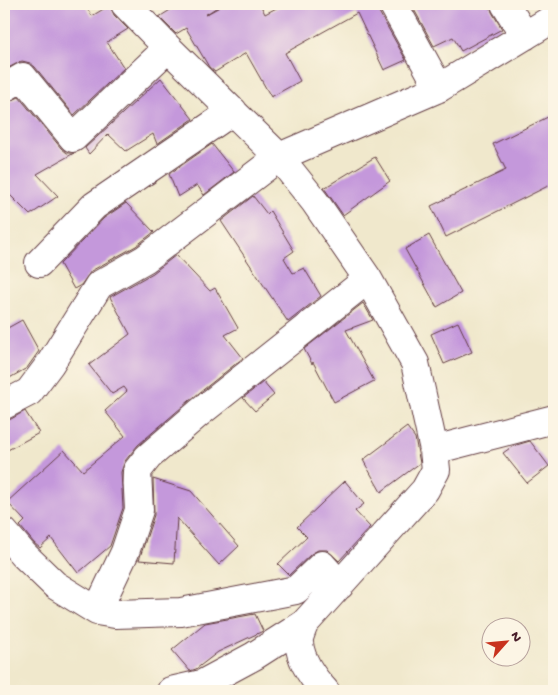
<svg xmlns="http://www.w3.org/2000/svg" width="558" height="695" font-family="'Gochi Hand',sans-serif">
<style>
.building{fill:#c498db}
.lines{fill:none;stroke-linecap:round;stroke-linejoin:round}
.minor-casing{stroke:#633d43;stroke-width:30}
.minor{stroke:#fff;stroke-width:28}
</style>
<rect width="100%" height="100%" fill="#fcf5e5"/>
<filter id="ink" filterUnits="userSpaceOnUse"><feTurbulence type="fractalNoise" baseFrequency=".02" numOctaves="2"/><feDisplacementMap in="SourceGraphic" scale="10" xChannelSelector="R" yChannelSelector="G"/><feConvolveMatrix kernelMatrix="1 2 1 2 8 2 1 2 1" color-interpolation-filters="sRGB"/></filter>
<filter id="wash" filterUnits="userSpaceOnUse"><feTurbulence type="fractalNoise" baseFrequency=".0096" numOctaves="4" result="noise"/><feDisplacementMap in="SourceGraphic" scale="20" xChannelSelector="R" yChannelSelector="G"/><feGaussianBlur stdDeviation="1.12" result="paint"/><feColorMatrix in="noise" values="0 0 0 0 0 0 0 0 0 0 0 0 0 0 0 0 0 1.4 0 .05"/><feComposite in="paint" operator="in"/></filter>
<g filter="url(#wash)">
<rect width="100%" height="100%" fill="#f0e8cc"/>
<g id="blocks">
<path class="building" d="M4,4H84L92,16L110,5L114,15L128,29L107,42L124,68L74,115L35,67L30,63L22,61L4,70Z
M180,4H222L205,15L225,4H260L265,14L284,4H377L379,12L406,60L384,70L357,13L285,53L300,81L271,97L246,53L215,72L209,67L186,28L176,34L159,17Z
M411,4H490L492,12L502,29L461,51L453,37L434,46Z
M161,78L193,119L157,144L153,134L126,151L108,134L89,154L85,148Z
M19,97L61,148L67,153H74L37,174L58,196L30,215L4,189V104Z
M554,114V183L446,237L431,206L506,170L493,144Z
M212,144L234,172L204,195L197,185L178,197L169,174Z
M375,157L390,181L343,215L324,188Z
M253,196L267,214L270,211L294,251L284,258L293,273L304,268L321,296L288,322L221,221Z
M126,203L154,232L136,246L91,271L81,285L74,289L60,264L104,218Z
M429,235L461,293L437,307L405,249Z
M176,255L210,291L215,288L238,328L225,335L243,358L189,401L138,445L125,461L121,472L123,508L110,546L78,573L51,538L40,548L34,543L20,526L25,521L7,502L64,450L83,471L125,436L105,411L127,391L124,387L112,394L89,365L130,334L110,297L153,273Z
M363,303L373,320L346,330L374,381L334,402L313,362L312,364L304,349Z
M22,320L39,351L27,368L6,380L9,385L4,388V330Z
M458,322L472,352L444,364L431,334Z
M263,382L274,395L255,411L243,398Z
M25,411L39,433L4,452V421L11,419Z
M407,427L415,438L420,463L381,492L363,460Z
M530,441L549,466L527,483L503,453L513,446Z
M153,479L191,491L239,546L219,565L177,518L174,563L139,560L154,515Z
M345,481L364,504L355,511L370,527L339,561L327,550H318L311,554L289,575L278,564L307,537L297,527Z
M255,614L263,631L218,652L196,669L190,671L172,650L205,623Z"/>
</g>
</g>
<g filter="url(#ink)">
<use href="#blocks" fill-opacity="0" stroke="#633d43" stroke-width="1"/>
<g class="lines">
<g class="minor-casing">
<path id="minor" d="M125,4L168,48L279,157L315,202L368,279L415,363L434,450L436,470L425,490L304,624C302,630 298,638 299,643C301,662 313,678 325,691
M393,4L439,88
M505,4L525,36
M4,88L23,77L73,138L168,48
M39,263L94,206L233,111
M4,405L29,392L50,364L99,285L145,259L279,157L439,88L554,18
M434,450L554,419
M4,532L23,554L55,585L97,611L115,614L181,612L296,590L322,565L340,585
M97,611L125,552L139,510L137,471L148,457L199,413L368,279
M171,691L202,684L254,656L304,624"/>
</g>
<use href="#minor" class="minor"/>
</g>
</g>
<rect width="558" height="695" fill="none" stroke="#fcf5e5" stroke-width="20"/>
<g transform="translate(506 642) rotate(63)"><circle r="24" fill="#fcf5e5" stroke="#b59f9b"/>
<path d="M0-4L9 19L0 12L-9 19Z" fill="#c8321e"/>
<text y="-8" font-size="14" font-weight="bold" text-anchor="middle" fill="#4a1f2b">N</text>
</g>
</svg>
